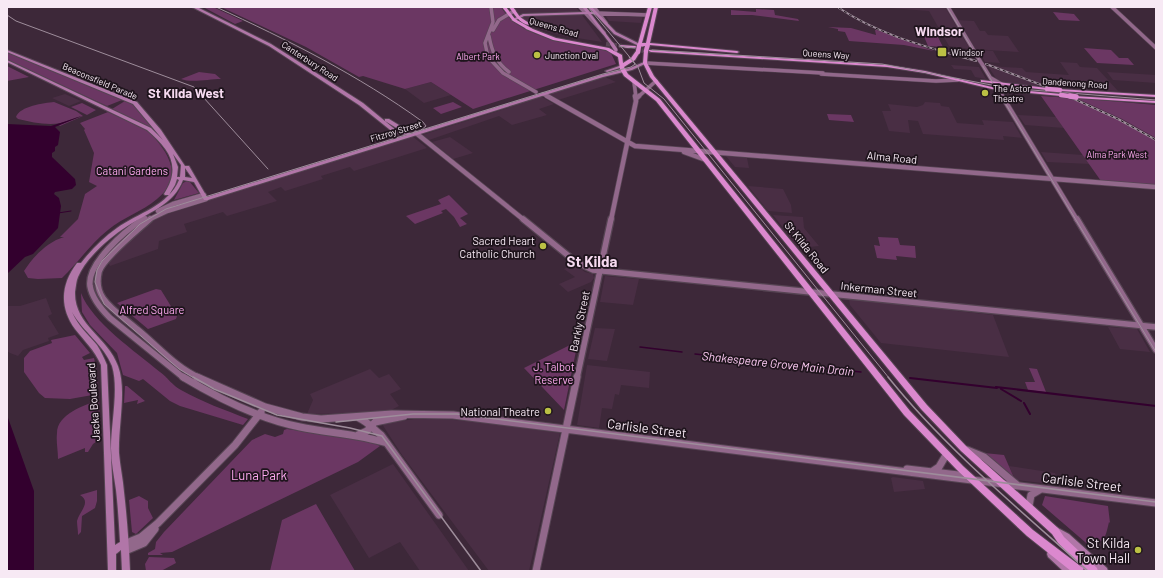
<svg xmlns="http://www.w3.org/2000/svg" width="1163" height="578" font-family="Barlow,sans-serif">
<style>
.built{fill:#492e44}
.green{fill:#6b3763}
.water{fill:#33002e}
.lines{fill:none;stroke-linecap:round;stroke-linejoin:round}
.stream-far2{stroke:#33002e;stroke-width:1}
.stream-far1{stroke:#33002e;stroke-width:1.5}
.stream{stroke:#33002e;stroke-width:2}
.highway-tunnel{stroke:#594555;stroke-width:4.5;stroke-dasharray:4.5 2;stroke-linecap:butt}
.secondary-far3-casing{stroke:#564453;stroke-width:4.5}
.secondary-far2-casing{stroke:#564453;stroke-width:6}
.secondary-far1-casing{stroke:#564453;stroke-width:8}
.secondary-casing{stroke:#564453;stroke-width:9}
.primary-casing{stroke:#564453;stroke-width:2}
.highway-casing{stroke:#564453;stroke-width:2}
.secondary-far3{stroke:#92688b;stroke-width:3.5}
.secondary-far2{stroke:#92688b;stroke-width:4.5}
.secondary-far1{stroke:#92688b;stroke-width:5.5}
.secondary{stroke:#92688b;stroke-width:7}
.primary{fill:#b176a8;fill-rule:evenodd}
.highway{fill:#db88ce;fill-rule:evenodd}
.tram-far1{stroke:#9e8d9b;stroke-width:1}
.tram{stroke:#9e8d9b;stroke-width:1.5}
.rail-casing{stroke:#9e8d9b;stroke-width:2}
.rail{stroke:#1e141c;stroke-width:1;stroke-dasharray:3;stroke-linecap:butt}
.secondary-bridge-casing{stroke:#564453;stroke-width:4.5;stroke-linecap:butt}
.primary-bridge-casing{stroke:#564453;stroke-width:4.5;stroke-linecap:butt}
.highway-bridge-far1-casing{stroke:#564453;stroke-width:5.5;stroke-linecap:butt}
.highway-bridge-casing{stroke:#564453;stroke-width:7;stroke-linecap:butt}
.secondary-bridge{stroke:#92688b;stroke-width:3.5}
.primary-bridge{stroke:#b176a8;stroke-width:3.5}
.highway-bridge-far1{stroke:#db88ce;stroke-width:4.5}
.highway-bridge{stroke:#db88ce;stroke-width:5.5}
.poi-dot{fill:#bbc044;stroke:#1e141c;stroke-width:1.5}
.labels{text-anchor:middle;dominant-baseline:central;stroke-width:3.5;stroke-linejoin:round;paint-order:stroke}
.far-street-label{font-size:9px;fill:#f7e9f4;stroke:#1e141c}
.far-poi-label{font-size:9px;fill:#f7e9f4;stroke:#1e141c;text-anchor:start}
.far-park-label{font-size:9px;fill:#fda9ef;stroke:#1e141c}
.street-label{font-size:11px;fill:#f7e9f4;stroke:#1e141c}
.park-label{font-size:11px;fill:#fda9ef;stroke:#1e141c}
.poi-label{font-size:11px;fill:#f7e9f4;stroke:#1e141c;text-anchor:end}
.water-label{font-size:12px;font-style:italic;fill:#fcc9f2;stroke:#1e141c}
.far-district-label{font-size:13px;font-weight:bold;fill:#f6daf0;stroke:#1e141c}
.near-street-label{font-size:13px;fill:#f7e9f4;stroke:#1e141c}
.near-park-label{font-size:13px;fill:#fda9ef;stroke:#1e141c}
.near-poi-label{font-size:13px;fill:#f7e9f4;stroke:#1e141c;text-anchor:end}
.district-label{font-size:15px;font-weight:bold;fill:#f6daf0;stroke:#1e141c}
</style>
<rect width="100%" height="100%" fill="#3d2839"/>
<path class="built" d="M514,7H576L602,42L565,36L540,29L522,19Z
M877,7H945L970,49L949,46L929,11Z
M605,15L643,16L641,23L609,21Z
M956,20L974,21L980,31H985L988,35L1008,36L1019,52L973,49Z
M978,50L993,51L1000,63L985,62Z
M1060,62L1077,63L1080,67L1097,68L1118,91L1081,89L1075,82L1068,81L1066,79H1052L1058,87L1007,83L997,80L986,63L1002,67L1022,68L1026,72L1069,75Z
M951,65L979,67L986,79L975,77L971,70L954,69Z
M1107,72L1156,75V83L1113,80Z
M605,77L616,82L558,100L548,94Z
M431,82L451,95L424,103L405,89Z
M65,94L81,101L69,106L52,98Z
M542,97L554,104L539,109L547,115L512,125L499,116L429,140L422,135Z
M1071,98H1076L1122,119L1156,138V141L1117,119Z
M925,102L940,103L941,106L949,107L957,123L984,125L982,120L1013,122L1022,138L1003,136L1004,140L923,134L918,121L908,120L910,133L889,131L882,111H891L888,104L917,107L923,105Z
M1018,115L1057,117L1064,128L1025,125Z
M412,136L427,148L354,171L350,167L321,176L323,179L285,191L281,187L268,192L277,201L227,216L223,212L184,224L187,232L159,241L158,249L110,266L108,262L154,218L160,215Z
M450,137L473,153L453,159L432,142Z
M1041,152L1083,155L1090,164L1047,162Z
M726,156L747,158L749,168L735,167Z
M748,186L783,189L791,205L792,213L768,211Z
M773,215L803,217L804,228L819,246L799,248Z
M574,264L585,272L593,274L594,278L591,282L568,292L559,284L575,277L564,269Z
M605,276L639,279L633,305L600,302Z
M46,298L52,314L48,316L59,334L48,338L49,341L23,350L18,356L10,353L7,351V306H20Z
M849,299L993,315L1009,357L881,343L850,305Z
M1108,327L1137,329L1150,352L1120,349Z
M595,328L615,329L607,361L588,359Z
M587,365L650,372L649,388L621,385L619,395L615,394L612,409L602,408L599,428L577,425Z
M370,369L379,378L389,374L401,389L390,394L399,406L385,413L307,414L313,400L310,394Z
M420,418L471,421L560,433L529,571H489L402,455L382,424Z
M393,464L469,571H420L400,542L369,558L330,495Z
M1009,466L1055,473L1060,485L1015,480Z
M893,477L923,481L925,489L894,492L891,478Z"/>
<path class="green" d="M203,7H213L243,21L235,24Z
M221,7H501C521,41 572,41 607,51L611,53L616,64L473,109L431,82L405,89L363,76L359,77L306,47Z
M756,9L774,10L775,15L798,19L799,21L752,15H731V10L756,12Z
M1053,12L1074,14L1080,21L1059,20Z
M828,27L851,28L876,35L875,30H877L934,51L904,45L849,41L845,32L838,31V29Z
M923,34L937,35L943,47L928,46Z
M1084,48L1111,50L1119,58H1128L1134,65L1097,63Z
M7,52L122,100L107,106L7,60Z
M7,66L29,77L7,81Z
M199,72L215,74L221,79C209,79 191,83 181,79Z
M1041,96L1071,98L1117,119L1156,141V185L1101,181Z
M1076,98L1156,105V138L1122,119Z
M125,101L135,105L156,130L112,109Z
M54,102L76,111L83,116L60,126L59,125L82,116C75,117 68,121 61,123C47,126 32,122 18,119L16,117C20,106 44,103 54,102Z
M453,102L462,107L441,114L433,108Z
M82,103L96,110L87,115L71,107Z
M108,112C121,118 137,123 149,132C154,136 157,141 161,146C175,165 177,183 157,199C142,212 123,217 108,230C90,244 78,263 62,278L38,279L28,278L24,271C33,257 47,242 64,237H60L78,219L85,194L97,186L89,182L94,153L84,130L85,129L80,123Z
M827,114L851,115L854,122L829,120Z
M187,181H189L199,193L174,200L183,183Z
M449,195L468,214L460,218L467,224L460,227L454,217L446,209L441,211L443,213L415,224L406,216L441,204L438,200Z
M878,237L898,238L900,245L915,246L916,258L896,256L897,260L877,258L874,245L880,246Z
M156,289L161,290L177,316L176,319L148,329L117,303Z
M81,293C92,322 136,352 160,372C167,377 173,386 181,390C202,402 225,410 248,419L243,425L180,406L170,401L143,379L139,381L123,375L117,353L90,325L82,312Z
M75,335L90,353L82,357L84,360L94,358L97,372L98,394L70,399L45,398L39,393L24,372V358L30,351L52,343L51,340Z
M578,341L564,410L524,368Z
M1029,368L1037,369L1046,392L1028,390L1025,382H1035Z
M125,386H127L145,401L137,404L138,400L124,403Z
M99,401L100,439L93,444L88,452H85V448L58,459C58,450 56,442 57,433C57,415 84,404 99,401Z
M287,429L370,441L380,446L358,462L172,552L160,553L163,555H148V553L155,549L156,542L164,532L252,440L265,434L275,437L283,434L284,430Z
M984,453L1004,455L1015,480Z
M97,490V501L95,508L82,516L81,532L78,535C78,530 77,525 77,521C79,512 92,502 80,495Z
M139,496L148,501V508L153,518L136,534L132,532L129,500Z
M1045,496L1108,506L1110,523L1109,522C1105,539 1106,538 1092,548L1042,505Z
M316,504L355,571H270L282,520Z
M149,557L174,558L176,563L161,571H146L145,564Z"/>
<path class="water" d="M82,116L55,127L60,132L58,145L55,147V151L52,153V157L75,179L76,185L72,189L55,192L54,194L59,198L61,206L58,228L33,254L25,257L7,274V124L51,126Z
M7,415L34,491V571H7Z"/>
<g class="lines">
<path class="stream-far2" d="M58,213L71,211"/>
<path class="stream-far1" d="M640,347L682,352
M695,354L861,372"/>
<path class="stream" d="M910,378L997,388
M996,387L1156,406
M1001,389L1021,401
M1024,403L1030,414"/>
<path class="highway-tunnel" d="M606,44L622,46
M635,50L651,51"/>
<g class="secondary-far3-casing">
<path id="secondary-far3" d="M491,7L493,22L485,43L488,57L503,73L536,92
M580,7L604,33
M594,7L606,23
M948,7L980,61
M1112,7L1156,48
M595,13L648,15
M493,30L499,20L514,11
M489,36C492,52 496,62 509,72
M645,63L823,73
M982,64L1002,97
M821,74L936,81L958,80
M991,78L1003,85
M634,82L636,97
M543,94L549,97
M638,97L656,81"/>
</g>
<g class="secondary-far2-casing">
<path id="secondary-far2" d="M547,96L635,146L1156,187
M1002,96L1077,220
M637,98L639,96
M416,133L524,220
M684,152L706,160
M158,211L173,204L204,195
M141,220L145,218
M148,220L167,211L206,199
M611,220L636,101L635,96"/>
</g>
<g class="secondary-far1-casing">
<path id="secondary-far1" d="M143,219C125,231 87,263 90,286C92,298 102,310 110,318L184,378
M150,219C138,230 102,259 99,272C97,281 98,291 103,298C112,311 126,319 137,329C158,346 175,367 200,378
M523,219L576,262L593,270L1156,327
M1077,219L1156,350
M577,378L611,219"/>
</g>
<g class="secondary-casing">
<path id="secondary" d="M183,377C218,398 259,419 300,427C329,433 359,434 387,443
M197,377L265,407L302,417L321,419L392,414L453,415L1004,484
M359,418C368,422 373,429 381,435L439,515
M358,435L367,431L375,422L404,416
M967,450L984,457L1017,485
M907,469L967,476
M933,471L939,467L946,455
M1003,484L1156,503
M1029,506L1031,495L1041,489
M124,544L141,537L158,523L235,445L261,412
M125,551L144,543L155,529
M536,571L577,377"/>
</g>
<g class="primary-casing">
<path id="primary" d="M192,7H197L271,44L363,103L397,131L403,132L385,121V119H389L407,130V131L406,132L410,133V134L601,75L630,68L644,62L647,63L632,70L603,77L208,200H204L194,182L183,180C174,205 147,213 126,227C109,238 86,258 78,277C76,282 76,286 75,292C74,325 108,337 118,366C127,389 118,427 119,453C120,466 123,479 124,492C127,518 129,545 130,571H122L121,550L116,554V571H108L101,365C94,349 85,342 75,329C59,307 61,284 77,263H81C91,250 103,238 117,228C138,213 168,206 179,180L177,179L175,185L169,195H165L164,194C182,166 169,149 147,130L7,62V60L151,128L163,140L133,104L7,52V50L137,102L161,130L185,166H189L207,197L407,135L394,133L359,105L269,46ZM173,154L181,165L180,177H177L178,167ZM185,168L192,178L185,177ZM72,312C83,332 104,345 112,366C119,389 111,423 111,448C111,462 114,476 116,490C118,507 119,525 120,542L115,545L107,365C104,358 101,351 97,345C88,334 78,326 72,312Z
M582,7H586L590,12H593L588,7H592L616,32L644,46L641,47L614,34L595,14H591L613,43V45H611L588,14L524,16L514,21L511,20L523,14L586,12Z
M622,65H623V67L607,72L605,71Z
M1056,527L1069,534L1107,568L1108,571H1098L1063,540L1053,533L1052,531L1053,529Z
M1051,550L1054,551L1072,568L1073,571H1063L1048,557L1047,554L1048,551Z"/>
</g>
<g class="highway-casing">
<path id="highway" d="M502,7H506L515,19L533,29L556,38L609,48L622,55L623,63L631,58L636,51H640V52L635,60L624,67L628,74L660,99L910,411L963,466L1033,530L1083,568L1084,571H1071L1027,536L957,470L904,415L656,101L624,76L620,69L618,57L606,50L553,40L526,29L525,28L513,21Z
M509,7H513L520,17L529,23V25C520,24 514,14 509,7Z
M648,7H652L642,43H646L654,7H658L650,43L737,51L739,52L737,53L650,45L649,48H645V46L637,47Z
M620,45L635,46L637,47C633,49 624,48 620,46Z
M644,50L648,51L647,63L654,76L927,405L967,447L1058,528L1064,537L1097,568L1098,571H1086L1058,543L1052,534L961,451L921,409L650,77L643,63Z
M649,50L887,65L925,71L996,88L1061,94L1063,95L1061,96L996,90L925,73L887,67L651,52L649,51Z
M981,80L1047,88L1049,89L1047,90L983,82H981Z
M1058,89L1156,95V97L1060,91L1058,90Z
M1074,96L1156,101V103L1076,98L1074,97Z"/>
</g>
<use href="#secondary-far3" class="secondary-far3"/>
<use href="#secondary-far2" class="secondary-far2"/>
<use href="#secondary-far1" class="secondary-far1"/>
<use href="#secondary" class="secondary"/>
<use href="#primary" class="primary"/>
<use href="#highway" class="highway"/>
<path class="tram-far1" d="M216,7C288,40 358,75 423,122L426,126L421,130
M588,7L638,67L644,83L664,99L889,378
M947,7L1156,352
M7,15L16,21L194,87L268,169
M619,46L635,48
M652,50L882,64L1007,88L1156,100
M194,378L179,369L104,304L95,282L97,270L102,261L140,224L166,209L603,74L631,67L635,64L629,57"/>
<path class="tram" d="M193,377L214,389L277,415L350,428L382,436L481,571
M888,377C946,449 1019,509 1088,571
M336,422L413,414H457L1156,502"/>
<g class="rail-casing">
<path id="rail" d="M839,8C881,36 928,47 976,61
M986,64L1047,87
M1072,98L1118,119L1156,140"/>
</g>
<use href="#rail" class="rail"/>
<g class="secondary-bridge-casing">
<path id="secondary-bridge" d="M980,61L982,64"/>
</g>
<g class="primary-bridge-casing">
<path id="primary-bridge" d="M612,44L616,50"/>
</g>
<g class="highway-bridge-far1-casing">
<path id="highway-bridge-far1" d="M646,51L647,47
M638,52L639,46
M1047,89L1060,90
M1061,95L1076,97"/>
</g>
<g class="highway-bridge-casing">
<path id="highway-bridge" d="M1070,96L1076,97"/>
</g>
<use href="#secondary-bridge" class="secondary-bridge"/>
<use href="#primary-bridge" class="primary-bridge"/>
<use href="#highway-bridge-far1" class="highway-bridge-far1"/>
<use href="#highway-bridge" class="highway-bridge"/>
</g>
<g class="poi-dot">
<rect x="937" y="47" width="10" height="10" rx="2"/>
<circle cx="537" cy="55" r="4"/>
<circle cx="985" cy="93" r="4"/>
<circle cx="543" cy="246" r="4"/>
<circle cx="548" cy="411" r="4"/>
<circle cx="1138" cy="550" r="4"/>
</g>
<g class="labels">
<g class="far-street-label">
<text transform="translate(554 27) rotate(16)">Queens Road</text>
<text transform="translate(826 54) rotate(4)">Queens Way</text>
<text transform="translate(310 61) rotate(33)">Canterbury Road</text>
<text transform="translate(100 81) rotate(23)">Beaconsfield Parade</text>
<text transform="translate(1075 83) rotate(4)">Dandenong Road</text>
<text transform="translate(396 131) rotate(-17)">Fitzroy Street</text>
</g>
<g class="far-poi-label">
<text x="951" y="52">Windsor</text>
<text x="545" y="55">Junction Oval</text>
<text x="993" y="88">The Astor<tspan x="993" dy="10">Theatre</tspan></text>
</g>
<g class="far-park-label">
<text x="478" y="56">Albert Park</text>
<text x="1117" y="154">Alma Park West</text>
</g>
<g class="street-label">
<text transform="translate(892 157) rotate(5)">Alma Road</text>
<text transform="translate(807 247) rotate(51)">St Kilda Road</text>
<text transform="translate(879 289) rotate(6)">Inkerman Street</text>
<text transform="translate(579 321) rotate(-78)">Barkly Street</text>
<text transform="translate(93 402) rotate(-94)">Jacka Boulevard</text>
</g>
<g class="park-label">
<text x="132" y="170">Catani Gardens</text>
<text x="152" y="309">Alfred Square</text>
<text x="554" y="366">J. Talbot<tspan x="554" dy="13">Reserve</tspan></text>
</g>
<g class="poi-label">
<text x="535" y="240">Sacred Heart<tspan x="535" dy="13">Catholic Church</tspan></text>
<text x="540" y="411">National Theatre</text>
</g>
<g class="water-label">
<text transform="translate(778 363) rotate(6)">Shakespeare Grove Main Drain</text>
</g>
<g class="far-district-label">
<text x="939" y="31">Windsor</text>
<text x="186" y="93">St Kilda West</text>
</g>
<g class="near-street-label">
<text transform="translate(647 428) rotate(7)">Carlisle Street</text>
<text transform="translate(1082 482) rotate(7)">Carlisle Street</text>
</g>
<g class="near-park-label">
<text x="259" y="475">Luna Park</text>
</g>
<g class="near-poi-label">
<text x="1130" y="543">St Kilda<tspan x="1130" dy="15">Town Hall</tspan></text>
</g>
<g class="district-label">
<text x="592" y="261">St Kilda</text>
</g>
</g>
<rect width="1163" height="578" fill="none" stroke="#f7e9f4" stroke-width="16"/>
</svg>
